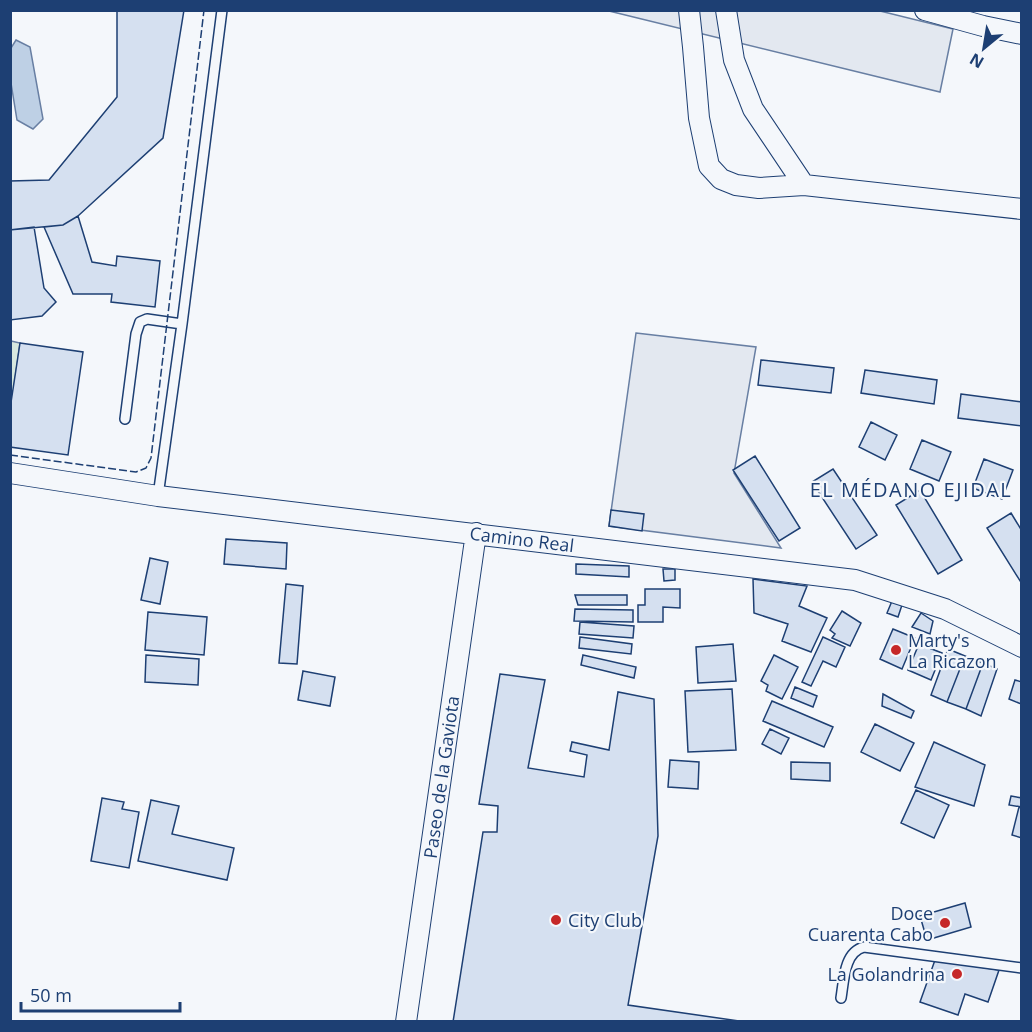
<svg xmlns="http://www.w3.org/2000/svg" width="1032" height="1032" font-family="'Open Sans',sans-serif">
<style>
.green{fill:#d7e8df;stroke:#687fa3;stroke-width:1.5}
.parking{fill:#e3e8f0;stroke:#687fa3;stroke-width:1.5}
.water{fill:#bed0e5;stroke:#687fa3;stroke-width:1.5}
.building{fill:#d5e0f0;stroke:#1d3f73;stroke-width:1.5}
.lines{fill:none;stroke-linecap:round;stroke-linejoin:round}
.service-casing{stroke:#1d3f73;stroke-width:12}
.minor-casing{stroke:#1d3f73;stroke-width:22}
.service{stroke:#f4f7fb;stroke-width:9}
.minor{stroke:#f4f7fb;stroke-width:20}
.fence{stroke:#1d3f73;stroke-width:1.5;stroke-dasharray:8 3;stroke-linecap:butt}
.poi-dot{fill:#c62828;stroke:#f4f7fb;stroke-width:2}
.labels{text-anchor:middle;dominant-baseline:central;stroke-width:4.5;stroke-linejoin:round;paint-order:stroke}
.street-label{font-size:18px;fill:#1d3f73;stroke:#f4f7fb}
.poi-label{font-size:18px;fill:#1d3f73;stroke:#f4f7fb;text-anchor:start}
.neighbourhood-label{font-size:20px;letter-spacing:1.5px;fill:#1d3f73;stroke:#f4f7fb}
</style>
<rect width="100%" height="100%" fill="#f4f7fb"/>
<path class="green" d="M11,341L20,343L11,409Z"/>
<path class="parking" d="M876,10L953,29L940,92L609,11Z
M636,333L756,347L734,473L781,548L609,526Z"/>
<path class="water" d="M16,40L30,47L43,119L33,129L17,120L10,77L11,48Z"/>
<path class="building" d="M117,10H184L163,138L78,216L63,225L10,230V181L49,180L117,97Z
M78,216L92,262L116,266L117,256L160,261L155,307L111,302L112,294H73L44,227L63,225Z
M34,227L44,288L56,302L42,316L10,320V230Z
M20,343L83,352L68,455L10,447V409Z
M761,360L834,368L831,393L758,385Z
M865,370L937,380L934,404L861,393Z
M961,394L1022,402V426L958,418Z
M871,422L897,435L885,460L859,447Z
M922,440L951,452L939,481L910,469Z
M755,456L800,528L779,541L733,470Z
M984,459L1013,470L1002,499L973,488Z
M833,469L877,535L856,549L812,482Z
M920,490L962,560L938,574L896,505Z
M611,510L644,514L642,531L609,526Z
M1011,513L1022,531V584L987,528Z
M226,539L287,543L286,569L224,564Z
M150,558L168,562L160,604L141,600Z
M576,564L629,566V577L576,574Z
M663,569H675V580L664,581Z
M753,579L807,586L799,606L827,618L811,652L782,641L788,624L754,613Z
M286,584L303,586L297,664L279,663Z
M645,589H680V608L663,607V622H638V605H645Z
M575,595H627V605H578Z
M892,601L902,605L898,617L887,613Z
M575,609L633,610V622L574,621Z
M842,611L861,623L850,646L832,638L835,634L830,630Z
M148,612L207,617L204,655L145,650Z
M921,613L933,621L930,634L912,627Z
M580,622L634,626L633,638L579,634Z
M893,629L915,638L902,669L880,659Z
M580,637L632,644L631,654L579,648Z
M823,637L845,647L836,667L823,661L811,686L802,682Z
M733,644L736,681L698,683L696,647Z
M919,644L942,653L931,680L908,670Z
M948,649L965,656L947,702L931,695Z
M146,655L199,659L198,685L145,682Z
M583,655L636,667L634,678L581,665Z
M774,655L798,667L782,699L766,691L768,685L761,681Z
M965,656L983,663L966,709L947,702Z
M983,663L997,669L981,716L966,709Z
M303,671L335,677L330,706L298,700Z
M500,674L545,680L528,768L584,777L587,755L570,751L572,742L609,750L618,692L654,699L658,836L628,1005L746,1022H453L483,832H497L498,806L479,804Z
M1015,680L1022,682L1021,704L1009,699Z
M795,687L817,696L813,707L791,698Z
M732,689L736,750L688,752L685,691Z
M883,694L914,711L911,718L882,706Z
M772,701L833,727L824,747L763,721Z
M875,724L914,743L900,771L861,752Z
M770,729L789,738L781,754L762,744Z
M934,742L985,765L974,806L915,787Z
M670,760L699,762L698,789L668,787Z
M791,762L830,763V781L791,779Z
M916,790L949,805L934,838L901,823Z
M1011,796L1022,798V807L1009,805Z
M102,798L124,802L122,809L139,812L129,868L91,861Z
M151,800L179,806L172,834L234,848L227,880L138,861Z
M1019,807L1022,808V838L1012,835Z
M965,903L971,927L927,940L920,916Z
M935,960L999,970L988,1002L965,994L958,1015L920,1002Z"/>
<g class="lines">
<g class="service-casing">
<path id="service" d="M125,419L136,334L140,322L147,319L182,324
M158,496L182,324L222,10
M841,998C844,980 844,952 864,947L1022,968"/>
</g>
<g class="minor-casing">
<path id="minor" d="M689,10L693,47L699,118L709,166L721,179L736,185L759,188L804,185L1022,209
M726,10L734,60L753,109L804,185
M925,10L983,26L1022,34
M10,473L158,496L855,580L945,609L1022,647
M406,1022L476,533"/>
</g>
<use href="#service" class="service"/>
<use href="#minor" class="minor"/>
<path class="fence" d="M10,455L136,472L146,468L151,458L204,10"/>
</g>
<g class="poi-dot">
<circle cx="896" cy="650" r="6"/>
<circle cx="556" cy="920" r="6"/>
<circle cx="945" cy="923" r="6"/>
<circle cx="957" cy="974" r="6"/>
</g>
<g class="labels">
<g class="street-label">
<text transform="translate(522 539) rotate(7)">Camino Real</text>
<text transform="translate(441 777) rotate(-82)">Paseo de la Gaviota</text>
</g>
<g class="poi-label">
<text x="908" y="640">Marty's<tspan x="908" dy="21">La Ricazon</tspan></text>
<text x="933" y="913" text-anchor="end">Doce<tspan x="933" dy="21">Cuarenta Cabo</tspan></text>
<text x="568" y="920">City Club</text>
<text x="945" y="974" text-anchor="end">La Golandrina</text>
</g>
<g class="neighbourhood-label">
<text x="911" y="489">EL MÉDANO EJIDAL</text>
</g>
</g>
<rect width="1032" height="1032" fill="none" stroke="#1d3f73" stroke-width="24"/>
<g transform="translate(984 48) rotate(210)" stroke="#f4f7fb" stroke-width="4.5" paint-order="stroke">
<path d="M0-4.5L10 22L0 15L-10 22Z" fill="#1d3f73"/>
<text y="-9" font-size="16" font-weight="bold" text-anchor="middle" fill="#1d3f73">N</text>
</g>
<path d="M21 1002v9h159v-9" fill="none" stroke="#1d3f73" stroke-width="3"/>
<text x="30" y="1002" font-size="18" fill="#1d3f73" stroke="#f4f7fb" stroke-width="4.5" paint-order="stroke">50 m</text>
</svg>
